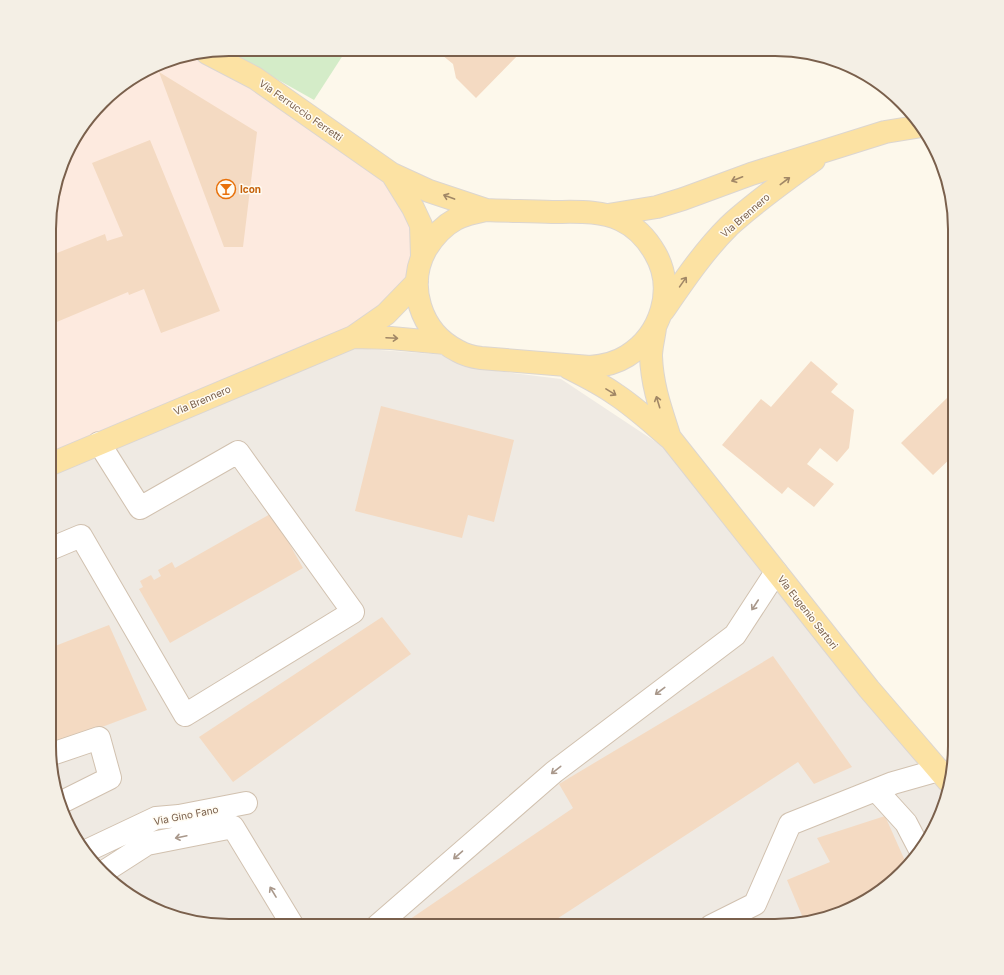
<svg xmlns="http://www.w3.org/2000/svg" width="1004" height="975" font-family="Inter,sans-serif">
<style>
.commercial{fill:#fdeadf}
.industrial{fill:#efeae3}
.green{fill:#d4ecc8}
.building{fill:#f4dac2}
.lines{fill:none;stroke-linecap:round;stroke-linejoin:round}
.minor-casing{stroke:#d1c1af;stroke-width:24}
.major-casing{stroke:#dcd6d0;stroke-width:24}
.minor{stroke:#fff;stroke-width:22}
.major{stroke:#fce2a3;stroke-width:22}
.oneway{stroke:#a18766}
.oneway2{stroke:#a9988b}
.labels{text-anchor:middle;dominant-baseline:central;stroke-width:3;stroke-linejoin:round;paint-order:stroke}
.street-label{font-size:10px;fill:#7a604c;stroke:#fffbf2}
.food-label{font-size:10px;font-weight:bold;fill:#c56008;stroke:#fffbf2;text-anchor:start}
.rim{fill:none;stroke:#7a604c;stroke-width:2}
</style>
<rect width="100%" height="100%" fill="#fdf8eb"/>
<path class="commercial" d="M195,55L252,86L388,178L412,223V275L381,308L349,328L51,456L52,194L73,139L110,93L171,59Z"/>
<path class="industrial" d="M354,348L445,355L465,367L561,379L662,446L945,793L936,826L885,889L844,912L787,926H217L149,907L86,856L63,815L49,758L51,476Z"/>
<path class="green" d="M229,49H347L314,100L225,50Z"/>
<path class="building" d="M436,50H523L476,98L456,78L453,64Z
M159,72L257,132L243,247H224Z
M150,140L220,311L161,333L144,289L129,295L128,292L52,324V255L105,234L107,241L123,236L92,163Z
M811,361L838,384L831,392L854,410L849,448L837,462L820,448L807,464L834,484L814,507L788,487L782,494L722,445L761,399L771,407Z
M950,395L955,400V454L933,475L901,443Z
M381,406L514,440L494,522L468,515L462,538L355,511Z
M272,513L303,568L170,643L139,589L143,587L140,581L151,575L154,580L161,576L158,570L172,562L175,568Z
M382,617L411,654L233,782L199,737Z
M109,625L147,710L49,747L50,648Z
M773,656L852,767L814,784L798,762L546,926H400L573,808L559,784Z
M885,816L906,863L885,889L844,912L791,925L803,918L787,880L830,862L817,838Z"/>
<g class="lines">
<g class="minor-casing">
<path id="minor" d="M50,549L81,536L185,715L353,612L238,452L140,508L99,443
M49,755L99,738L110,778L60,803
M876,790L906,823L919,848
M84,852L156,818L179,816L246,803
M105,871L147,844L233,827L293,926
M377,926L554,772L735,635L776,572
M711,926L755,904L790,824L893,783L939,770"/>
</g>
<g class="major-casing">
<path id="major" d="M207,53L255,78L392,174L429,191L486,210
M392,174L413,208L421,225L422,256
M486,210C508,211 530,211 552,212C575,212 600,210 621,220C636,227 647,239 655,253C676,289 661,335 627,356C616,363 603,366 590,367L481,358C473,357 465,355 458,351C420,332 406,285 426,249C434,236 443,226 456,219C466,214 476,212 486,210Z
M608,215L657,207L683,199L751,174L885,132L922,126
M663,311C683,282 703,252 729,226C755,202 785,181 814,160
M655,328C654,337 651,347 651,356C652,386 661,410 670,438
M353,337L391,338L445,343
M569,368C585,376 601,384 615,394C635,407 653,424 671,439L869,689L948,781
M51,464L353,337L386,314L417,282"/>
</g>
<use href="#minor" class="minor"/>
<use href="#major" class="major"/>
</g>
<defs><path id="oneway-shaft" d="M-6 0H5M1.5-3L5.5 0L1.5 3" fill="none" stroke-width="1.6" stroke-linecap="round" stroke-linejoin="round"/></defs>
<g class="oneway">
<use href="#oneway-shaft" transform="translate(737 179) rotate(159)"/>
<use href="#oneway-shaft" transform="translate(785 181) rotate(-37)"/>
<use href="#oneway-shaft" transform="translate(449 197) rotate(-160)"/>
<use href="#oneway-shaft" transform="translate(683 282) rotate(-55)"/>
<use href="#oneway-shaft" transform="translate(392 338) rotate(3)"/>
<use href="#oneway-shaft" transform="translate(611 392) rotate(32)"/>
<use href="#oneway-shaft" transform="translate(658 402) rotate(-107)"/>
</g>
<g class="oneway2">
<use href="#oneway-shaft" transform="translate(755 605) rotate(123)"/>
<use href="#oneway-shaft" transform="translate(660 691) rotate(143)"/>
<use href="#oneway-shaft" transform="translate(556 770) rotate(142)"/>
<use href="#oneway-shaft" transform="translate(181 837) rotate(168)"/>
<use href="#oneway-shaft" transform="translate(458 855) rotate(139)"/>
<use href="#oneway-shaft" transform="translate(273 892) rotate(-121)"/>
</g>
<defs>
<g id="bar-ring" transform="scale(1)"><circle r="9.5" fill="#fffbf2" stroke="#e8710a" stroke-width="1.5"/><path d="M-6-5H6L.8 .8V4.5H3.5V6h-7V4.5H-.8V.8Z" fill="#e8710a"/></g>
</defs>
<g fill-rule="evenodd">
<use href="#bar-ring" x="226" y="189"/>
</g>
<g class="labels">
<g class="street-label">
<text transform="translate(301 110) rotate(35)">Via Ferruccio Ferretti</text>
<text transform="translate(745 215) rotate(-41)">Via Brennero</text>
<text transform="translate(202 400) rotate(-23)">Via Brennero</text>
<text transform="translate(808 612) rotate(52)">Via Eugenio Sartori</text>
<text transform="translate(186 815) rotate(-11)">Via Gino Fano</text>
</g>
<g class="food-label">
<text x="240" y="189">Icon</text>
</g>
</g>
<path d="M0 0H1004V975H0ZM229 56H775A173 173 0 0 1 948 229V746A173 173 0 0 1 775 919H229A173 173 0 0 1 56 746V229A173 173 0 0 1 229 56Z" fill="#f4efe5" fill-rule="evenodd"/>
<path class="rim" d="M229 56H775A173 173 0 0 1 948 229V746A173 173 0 0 1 775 919H229A173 173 0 0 1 56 746V229A173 173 0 0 1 229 56Z"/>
</svg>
